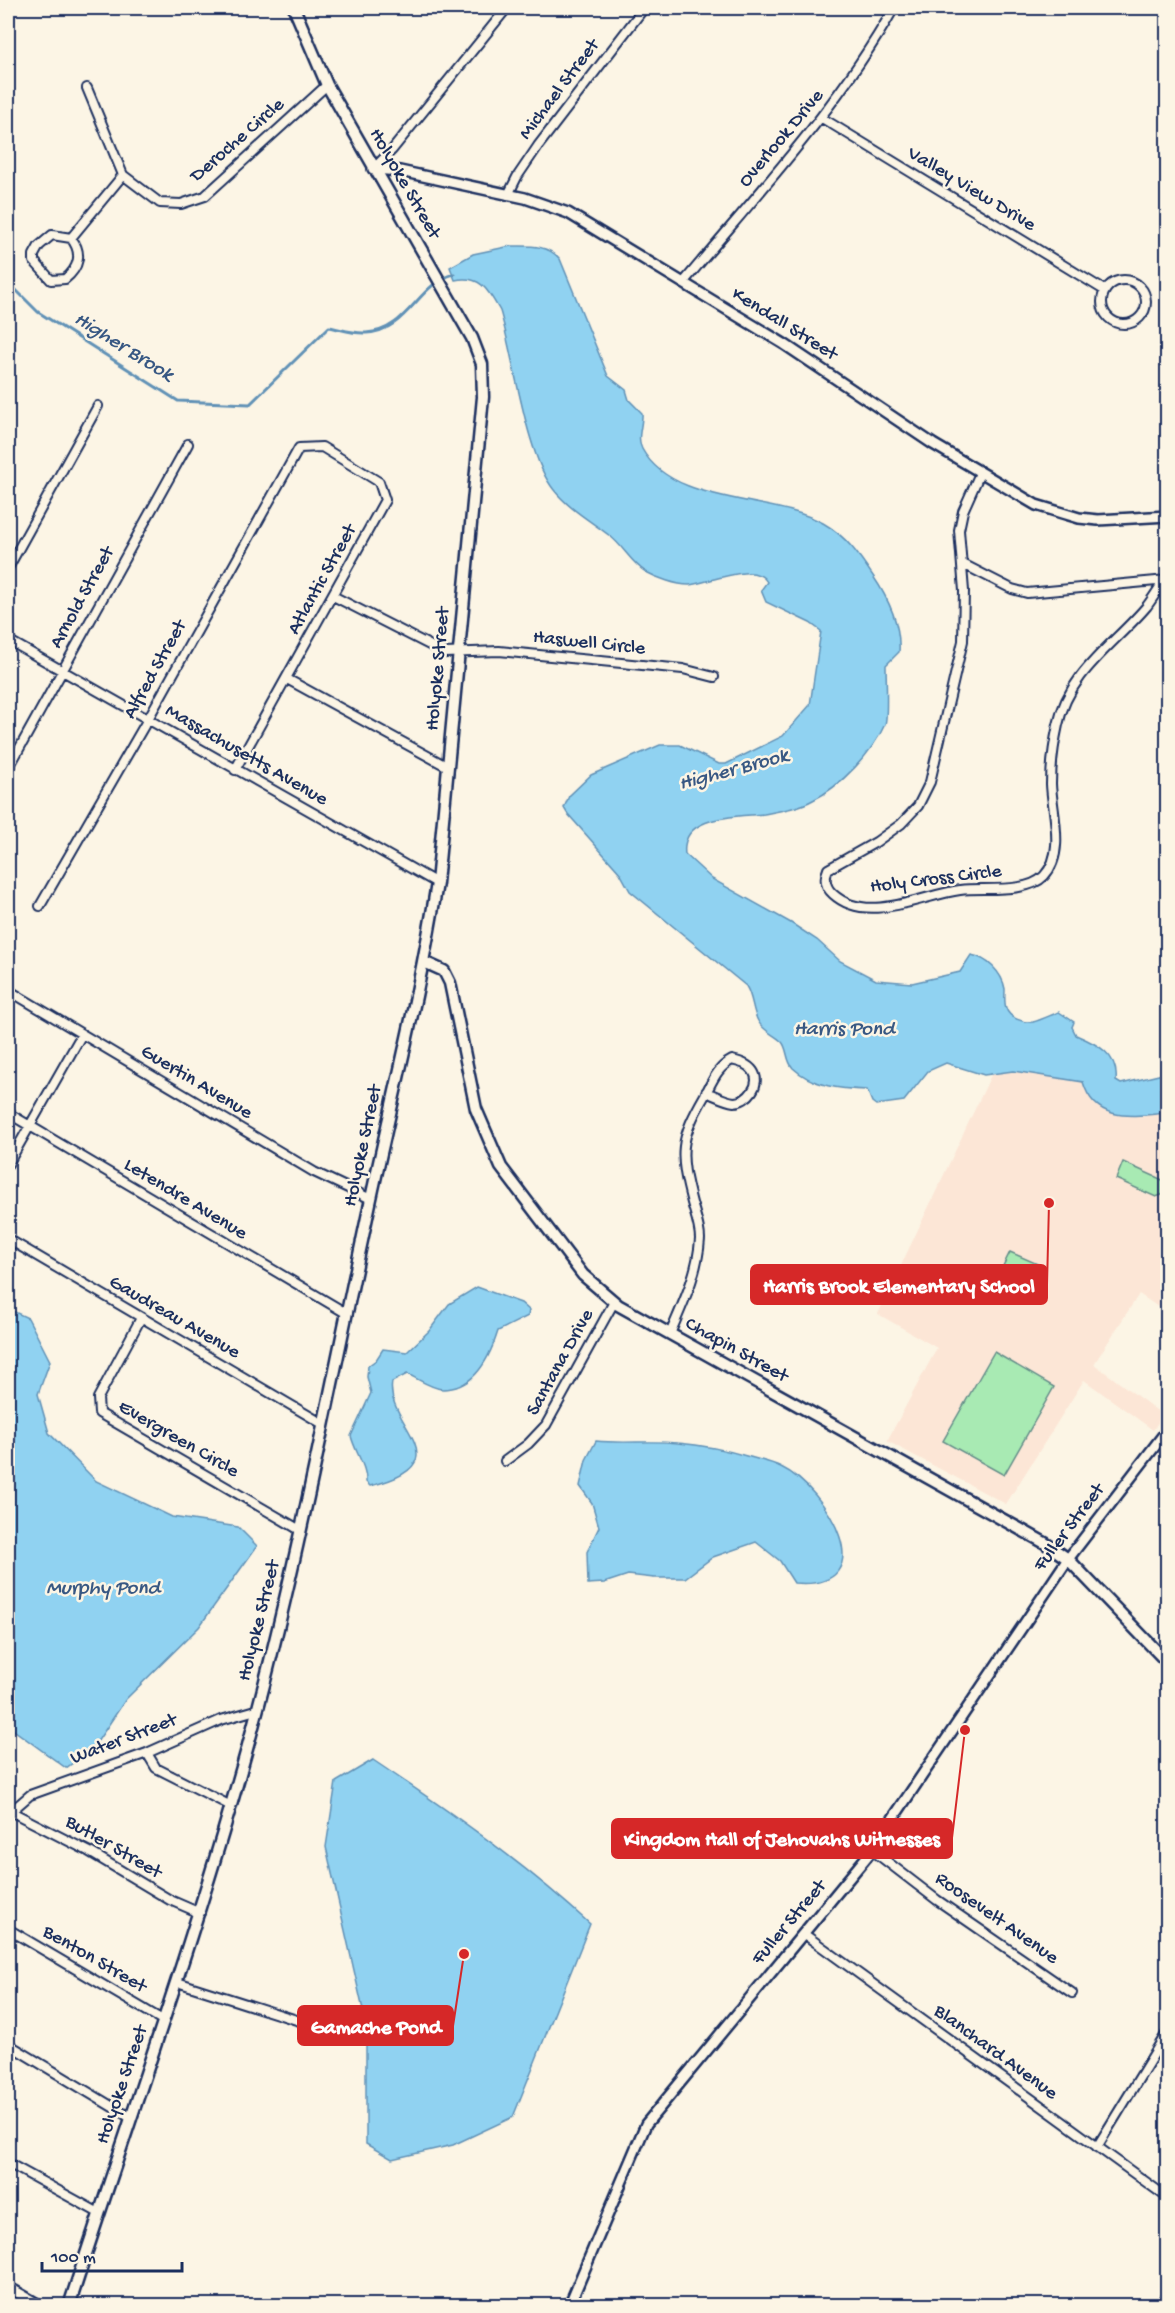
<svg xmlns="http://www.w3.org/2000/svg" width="1175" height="2313" font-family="'Gochi Hand',sans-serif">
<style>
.built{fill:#fce6d6}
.green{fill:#a8eab3;stroke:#628c88;stroke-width:1.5}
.water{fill:#90d2f1;stroke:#6191b6;stroke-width:1.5}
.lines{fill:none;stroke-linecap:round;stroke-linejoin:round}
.stream{stroke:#6191b6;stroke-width:3}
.minor-casing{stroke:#1b2f5e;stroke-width:12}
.tertiary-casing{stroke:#1b2f5e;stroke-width:14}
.secondary-casing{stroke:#1b2f5e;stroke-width:15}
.minor{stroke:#fcf5e5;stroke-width:8}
.tertiary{stroke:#fcf5e5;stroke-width:9}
.secondary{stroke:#fcf5e5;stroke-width:10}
.labels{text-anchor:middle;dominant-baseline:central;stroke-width:5;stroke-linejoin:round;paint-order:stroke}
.street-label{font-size:20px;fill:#1b2f5e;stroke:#fcf5e5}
.water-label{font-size:21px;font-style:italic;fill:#385883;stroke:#fcf5e5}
.leader{fill:none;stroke:#d62828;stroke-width:2}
.callout-dot{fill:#d62828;stroke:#fcf5e5;stroke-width:2}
.callout{fill:#d62828;stroke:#d62828;stroke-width:2}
.callout-label{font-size:21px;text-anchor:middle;font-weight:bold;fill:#fff}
</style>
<rect width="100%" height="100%" fill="#fcf5e5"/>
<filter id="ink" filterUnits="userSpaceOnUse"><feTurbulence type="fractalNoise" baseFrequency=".0167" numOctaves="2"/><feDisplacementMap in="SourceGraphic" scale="12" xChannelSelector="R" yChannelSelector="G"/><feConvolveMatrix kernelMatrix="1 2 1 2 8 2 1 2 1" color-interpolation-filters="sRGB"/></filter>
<g filter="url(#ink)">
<path class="built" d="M1015,1061L1167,1106V1313L1139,1294L1094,1364L1163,1415L1153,1430L1084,1380L1006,1504L887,1441L937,1348L878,1314L993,1071Z"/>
<path class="green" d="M1123,1162L1167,1182V1193L1156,1197L1116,1179Z
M1010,1252L1040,1265L1029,1284L1027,1285L1002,1268Z
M994,1352L1054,1387L1004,1475L943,1441Z"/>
<path class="water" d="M511,246C529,246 547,244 560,259L608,376L626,390L629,400L642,413C643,425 636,438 642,449C673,506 773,495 823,523C846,536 859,555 873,576C888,598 901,625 899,652L886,665C886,676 888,717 885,724C873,752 840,787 813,800C799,808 780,811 764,814C739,817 680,814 685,854L712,879L791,923L817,940L840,961L876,980L912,983L960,972L971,955C987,958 1002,972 1005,989C1005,995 1004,1002 1006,1008C1009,1018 1023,1023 1033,1022C1041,1020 1051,1015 1059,1012L1074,1022L1072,1027L1076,1035C1097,1044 1119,1054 1116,1081L1121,1084L1167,1073V1113C1132,1116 1095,1123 1083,1082L1013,1071L984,1075L946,1063L928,1071L904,1101L876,1105L872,1102L867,1090C841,1089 813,1087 793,1068C786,1061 788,1049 782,1042C774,1034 764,1032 758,1021C752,1010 753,997 746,986L630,891L620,873L567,813L564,808L569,796L591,775L660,745H680L719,764H726L783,736L810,705L821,631L810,623L766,602L761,590L767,582C755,560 707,584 689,585C676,585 657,578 646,572C632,564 623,546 610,536C591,521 569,509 554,490C526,456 514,357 500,311C488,290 481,275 455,280L450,267L473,254Z
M477,1287L521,1303L529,1310L528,1316L498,1331C490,1357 475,1389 443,1389C432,1389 417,1378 407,1374L392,1382C384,1424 466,1463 370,1486L366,1482C367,1467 355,1452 351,1436L371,1393L367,1377L368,1366L376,1360L383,1349L407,1352L429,1331L449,1304Z
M8,1309L28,1318L50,1361L38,1394L49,1433L96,1481L172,1517L238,1527L257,1546L199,1627L126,1699L93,1748L66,1768L11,1728L8,1721Z
M596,1441C623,1444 651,1440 678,1443C703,1445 727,1450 750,1457C760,1460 772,1462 781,1467C827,1489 887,1591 794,1583L780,1561L756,1542L713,1557L685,1578H654L628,1575L604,1583L588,1584L587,1552L599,1527L592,1503L580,1486L586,1460Z
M373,1760C449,1811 523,1862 590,1924L513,2117L453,2145L392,2159L366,2144V2023L326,1847L336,1782Z"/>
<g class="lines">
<path class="stream" d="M8,282L38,312L178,401L250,404L329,327C340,329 354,334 366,333C408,331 417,284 454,274"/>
<g class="minor-casing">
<path id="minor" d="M87,88L123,175L160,203L181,204L205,196L327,85
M822,118L1104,290
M373,169L392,150L507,8
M508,195L517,177L538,146L644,8
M71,238C83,253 79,268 65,279L51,280L34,261V255L39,246L52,235L71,238L123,175
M1102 302a22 22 0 1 1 44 0a22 22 0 1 1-44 0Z
M683,283C758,193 836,110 894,8
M980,473L963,511L959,530L964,591L963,641L930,782L918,806L901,824L876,842L828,869C824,878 825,887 833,894C867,925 922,895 960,890C983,887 1027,894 1044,876C1066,853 1052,812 1051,784C1051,765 1054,743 1058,725C1069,672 1114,645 1147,606C1153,598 1159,588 1165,580
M963,564L1012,589L1027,593L1167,580
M8,568L98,406
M333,596L445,653L499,651L683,669L714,677
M8,640L437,883
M287,679L448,767
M8,769L188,444
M40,906L148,719L299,448L322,447L379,482L385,500L235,770
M8,990L314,1172L371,1199
M8,1113L346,1313
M8,1164L82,1034
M8,1239L323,1424
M141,1318L98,1398L99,1413L300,1530
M670,1334C683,1303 698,1273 700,1239C700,1227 695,1214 692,1203C679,1153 679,1140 705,1095C713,1080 717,1068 732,1060C740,1062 748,1064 753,1071C762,1084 748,1102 734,1102C725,1101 714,1095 706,1092
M505,1461L528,1444L546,1425L614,1302
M147,1753L156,1768L231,1806
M10,1811L88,1851L170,1900L200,1913
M8,1814L30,1795L147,1753L221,1720L256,1710
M872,1850L937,1900L1072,1993
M8,1929L164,2021
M804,1934L1168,2198
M177,1982L306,2023
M8,2044L131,2118
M1097,2147L1168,2031
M8,2163L99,2213
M1160,2306L1168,2292"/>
</g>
<g class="tertiary-casing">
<path id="tertiary" d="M373,169L400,171L525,198L568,213L784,344L933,444L1036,505L1079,518L1098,520L1168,516
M8,2287L41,2306
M569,2306L646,2124L869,1854L1068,1559L1168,1429"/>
</g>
<g class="secondary-casing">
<path id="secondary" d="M424,962L444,971L450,983L476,1109L501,1167L583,1275L618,1305L1045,1543L1068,1559L1168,1663
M69,2306C129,2120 195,1937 247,1749C296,1571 330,1389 369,1208C392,1100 420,992 437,883L483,397L482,364L472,338L327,85L294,8"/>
</g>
<use href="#minor" class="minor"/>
<use href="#tertiary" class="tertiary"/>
<use href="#secondary" class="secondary"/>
</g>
</g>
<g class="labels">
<g class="street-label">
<text transform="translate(560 90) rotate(-53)">Michael Street</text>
<text transform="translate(782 139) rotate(-50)">Overlook Drive</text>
<text transform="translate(238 141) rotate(-41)">Deroche Circle</text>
<text transform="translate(404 184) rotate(60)">Holyoke Street</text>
<text transform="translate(971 190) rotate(31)">Valley View Drive</text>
<text transform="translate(784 325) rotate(32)">Kendall Street</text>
<text transform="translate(323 580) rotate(-61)">Atlantic Street</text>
<text transform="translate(83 598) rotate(-61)">Arnold Street</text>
<text transform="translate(589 644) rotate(6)">Haswell Circle</text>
<text transform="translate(439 669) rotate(-85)">Holyoke Street</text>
<text transform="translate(156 670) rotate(-61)">Alfred Street</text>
<text transform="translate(246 756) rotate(30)">Massachusetts Avenue</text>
<text transform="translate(936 880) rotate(-7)">Holy Cross Circle</text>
<text transform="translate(196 1083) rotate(31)">Guertin Avenue</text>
<text transform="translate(364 1146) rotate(-78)">Holyoke Street</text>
<text transform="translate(185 1200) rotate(31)">Letendre Avenue</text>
<text transform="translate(174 1318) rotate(30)">Gaudreau Avenue</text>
<text transform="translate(736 1351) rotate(29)">Chapin Street</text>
<text transform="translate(561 1363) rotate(-61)">Santana Drive</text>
<text transform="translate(178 1440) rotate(30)">Evergreen Circle</text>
<text transform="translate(1070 1528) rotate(-53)">Fuller Street</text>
<text transform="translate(260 1621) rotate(-76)">Holyoke Street</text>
<text transform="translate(124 1740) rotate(-21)">Water Street</text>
<text transform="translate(113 1848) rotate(30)">Butler Street</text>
<text transform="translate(996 1919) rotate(35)">Roosevelt Avenue</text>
<text transform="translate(790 1923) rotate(-50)">Fuller Street</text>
<text transform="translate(94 1960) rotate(30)">Benton Street</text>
<text transform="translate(995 2053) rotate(36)">Blanchard Avenue</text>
<text transform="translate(123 2085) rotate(-71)">Holyoke Street</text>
</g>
<g class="water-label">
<text transform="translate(123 348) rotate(32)">Higher Brook</text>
<text transform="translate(734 771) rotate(-15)">Higher Brook</text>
<text x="844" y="1030">Harris Pond</text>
<text x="103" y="1589">Murphy Pond</text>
</g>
</g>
<path class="leader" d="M1049 1203L1047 1285M965 1730L952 1838M464 1954L453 2026"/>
<g class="callout-dot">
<circle cx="1049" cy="1203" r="6"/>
<circle cx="965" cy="1730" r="6"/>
<circle cx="464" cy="1954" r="6"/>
</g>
<g class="callout">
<rect x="751" y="1265" width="296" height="39" rx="6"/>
<rect x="612" y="1819" width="340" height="39" rx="6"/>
<rect x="298" y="2006" width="155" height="39" rx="6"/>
</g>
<g class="callout-label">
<text x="899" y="1292">Harris Brook Elementary School</text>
<text x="782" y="1845">Kingdom Hall of Jehovahs Witnesses</text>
<text x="376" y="2033">Gamache Pond</text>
</g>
<rect width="1175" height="2313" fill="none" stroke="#fcf5e5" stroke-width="30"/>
<rect x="15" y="15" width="1145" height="2283" fill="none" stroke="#1b2f5e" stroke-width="2" filter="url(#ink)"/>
<path d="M42 2262v9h140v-9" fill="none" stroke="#1b2f5e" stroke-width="3"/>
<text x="51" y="2262" font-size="18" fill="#1b2f5e" stroke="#fcf5e5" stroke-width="4.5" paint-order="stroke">100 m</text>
</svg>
